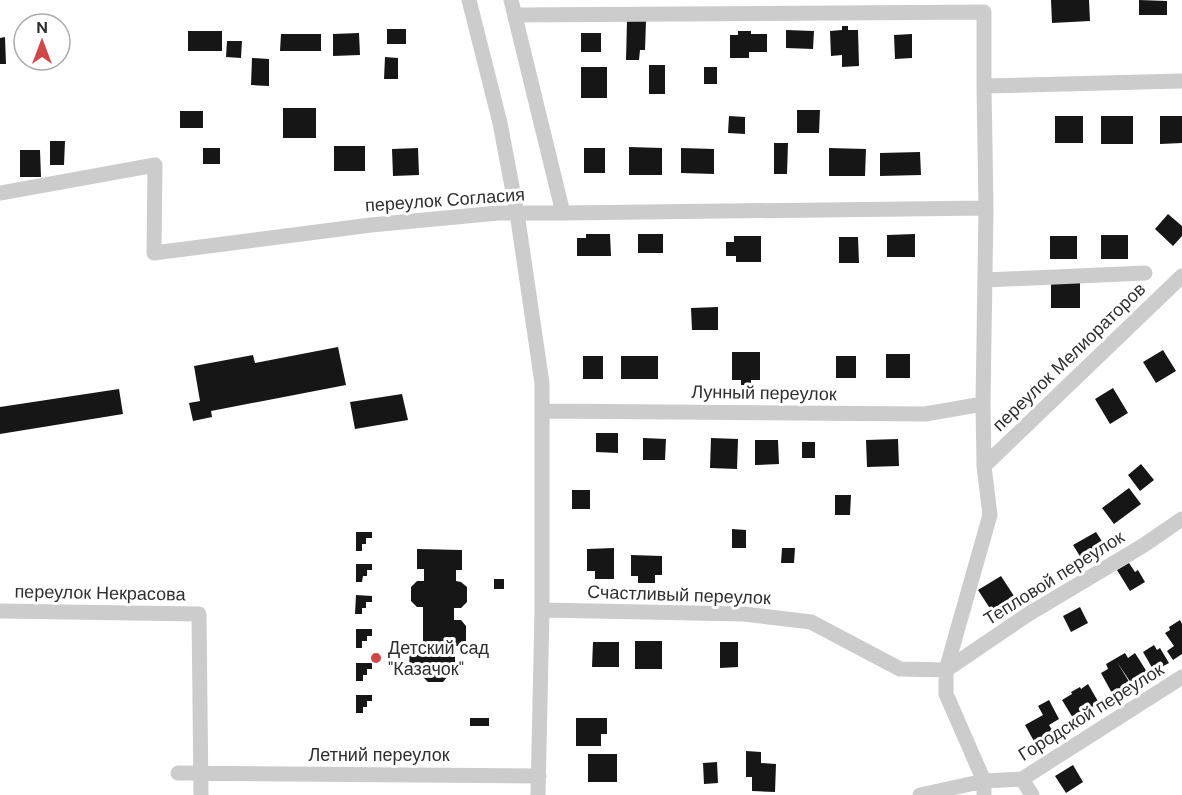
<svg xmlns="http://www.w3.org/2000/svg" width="1182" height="795" font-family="'DM Sans',sans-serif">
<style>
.building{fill:#161616}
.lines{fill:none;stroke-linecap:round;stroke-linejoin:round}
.minor{stroke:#ccc;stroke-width:15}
.poi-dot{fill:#d14646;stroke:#fff;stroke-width:2}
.labels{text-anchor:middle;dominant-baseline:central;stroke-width:6;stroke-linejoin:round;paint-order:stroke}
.street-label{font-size:18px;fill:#2f2f2f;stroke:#fff}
.poi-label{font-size:18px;fill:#2f2f2f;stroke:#fff;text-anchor:start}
</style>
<rect width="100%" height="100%" fill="#fff"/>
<path class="building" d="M1051,0H1089L1090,21L1052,23Z
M1139,0L1167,1V15H1139Z
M627,20L646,21L645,50H640L639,60H626Z
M842,26H848V30H858L859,66L842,67V55L831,56L830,31L842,30Z
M387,29H406V44H387Z
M786,30L814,31L813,49L786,48Z
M188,31H222V51H188Z
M738,31H751V34H767V52H749V58H730V35H738Z
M359,33L360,55L333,56V34Z
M581,33H601V52H581Z
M281,34H321V51H280Z
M912,34V58L895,59L894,35Z
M5,37L6,64H0V38Z
M227,41H242L241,58L226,57Z
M385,57L398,58V79H384Z
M252,58L269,59V86L251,85Z
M649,65H665V94H649Z
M581,67H607V98H581Z
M704,67H717V84H704Z
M283,108H316V138H283Z
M797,110H820L819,133H797Z
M180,111H203V128H180Z
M729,116L745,117V134L728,133Z
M1055,116H1083V143H1055Z
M1101,116H1133V144H1101Z
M1160,116H1182V143L1160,144Z
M50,141H65L64,165H50Z
M774,143H788L787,174H774Z
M334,146H365V171H334Z
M629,147L662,148V175H629Z
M203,148H220V164H203Z
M418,148L419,175L393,176L392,149Z
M584,148H605V173H584Z
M681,148L714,149V174L681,173Z
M829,148L866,149L865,176H829Z
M20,150H40L41,177H20Z
M920,152L921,175L880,176V153Z
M1168,214L1182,226V236L1173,246L1155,229Z
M586,234H610L611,256H577V238H586Z
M638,234H663V253H638Z
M915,234V257H887V235Z
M1101,235H1128V259H1101Z
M734,236H761V262H736V256H726V242H734Z
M1050,236H1077V259H1050Z
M839,237H858L859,263H839Z
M1080,281V308H1051V282Z
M718,307V330H692L691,308Z
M338,347L346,385L211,411L212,417L193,421L189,403L200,401L194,366L253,355L255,363Z
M1163,350L1176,371L1156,383L1143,362Z
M732,352H760V380H751V385H741V380H732Z
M886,354H910V378H886Z
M583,356H603V379H583Z
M621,356H658V379H621Z
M836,356H856V378H836Z
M1113,388L1128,413L1110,424L1095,399Z
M119,389L123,414L0,434V407Z
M402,394L408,420L355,429L350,402Z
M596,433H618V453L596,452Z
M643,438L666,439L665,460H643Z
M711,438L738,439L737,469L710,468Z
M898,439L899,466L867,467L866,440Z
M755,440H778L779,464L755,465Z
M802,442H815V458H802Z
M1141,464L1154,480L1140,491L1128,475Z
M1129,488L1141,504L1114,524L1102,508Z
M572,490H590V509H572Z
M835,495H851L850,515H835Z
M732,529L746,530V548H732Z
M356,532H372V538H366V544H362V551H356Z
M1096,532L1109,552L1086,566L1073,545Z
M614,548V579H595V571H587V549Z
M782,548H795L794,563H781Z
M417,549L462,550V570H456V581L461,582L467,587V602L461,608H454V620H461L466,626V641L460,646H455V670H449L448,676L443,682H428L422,676L423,669H409L410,645L423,646V607H417L411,601V587L417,581H424V569H417Z
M631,555L662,556V575H655V583H638V576H631Z
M1129,563L1135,572L1138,570L1145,582L1130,591L1117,570Z
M356,564H372V570H367V576H363L362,582H356Z
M1001,576L1014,596L991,610L978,590Z
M494,579H504V589H494Z
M356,595L372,596V602H366V608H362V614H355Z
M1080,607L1088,623L1071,632L1063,616Z
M1180,620L1182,624V654L1173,660L1167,651L1174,646L1165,633L1170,630L1169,627Z
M356,629H372V636H367V641H362V648H356Z
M635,641H662V669H635Z
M593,642H619V667H592Z
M720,642H738V667L720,668Z
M1154,645L1157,650L1160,648L1169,663L1154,671L1143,652Z
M1125,653L1128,658L1135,653L1147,672L1131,683L1117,662L1131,685L1113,695L1101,673L1108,669L1106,664Z
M356,663H372V669H367V675H363V681H356Z
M1088,684L1099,703L1073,718L1062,700L1072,694L1071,692L1080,687L1081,689Z
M356,695H372V701H367V707H363V713H356Z
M1049,700L1059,719L1049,725L1054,733L1035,743L1025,725L1043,715L1038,706Z
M470,718H489V726H470Z
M576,718H607V734H601V746H576Z
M746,751L761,752V763L776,764L775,792L752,791V777H746Z
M588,754H617V782H588Z
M717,762L718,783L704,784L703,763Z
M1073,765L1083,782L1066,793L1055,776Z"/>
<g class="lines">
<path class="minor" d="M469,0L500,123L517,213L542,383V610L538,795
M511,0L563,213
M515,15L984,12V86L986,208L983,404L984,466L990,515L946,670V694L984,781V795
M984,86L1182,81
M0,193L155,165L154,253L371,225L498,213H563L986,208
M985,280L1145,273
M543,411L925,414L983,404
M984,466L1182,276
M542,610L744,614L811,622L900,669L946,670L1027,615L1144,545L1182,519
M0,611L199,614L201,795
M178,773L539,776
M1022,779L1032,795
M920,795L984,781L1022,779L1182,677"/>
</g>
<circle class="poi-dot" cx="376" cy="658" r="6"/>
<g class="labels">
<g class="street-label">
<text transform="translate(445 200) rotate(-4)">переулок Согласия</text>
<text transform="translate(1069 357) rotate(-44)">переулок Мелиораторов</text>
<text transform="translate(764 393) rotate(1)">Лунный переулок</text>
<text transform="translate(1054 578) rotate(-32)">Тепловой переулок</text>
<text transform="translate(100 593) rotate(1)">переулок Некрасова</text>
<text transform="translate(679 595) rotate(2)">Счастливый переулок</text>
<text transform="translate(1091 712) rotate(-32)">Городской переулок</text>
<text x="379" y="755">Летний переулок</text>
</g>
<g class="poi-label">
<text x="388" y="648">Детский сад<tspan x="388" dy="21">"Казачок"</tspan></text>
</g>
</g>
<g transform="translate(42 42)"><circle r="28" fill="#ffffff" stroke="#acacac" stroke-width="1.5"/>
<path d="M0-4.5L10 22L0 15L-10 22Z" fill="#d14646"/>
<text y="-9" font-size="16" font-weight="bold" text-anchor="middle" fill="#2f2f2f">N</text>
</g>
</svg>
